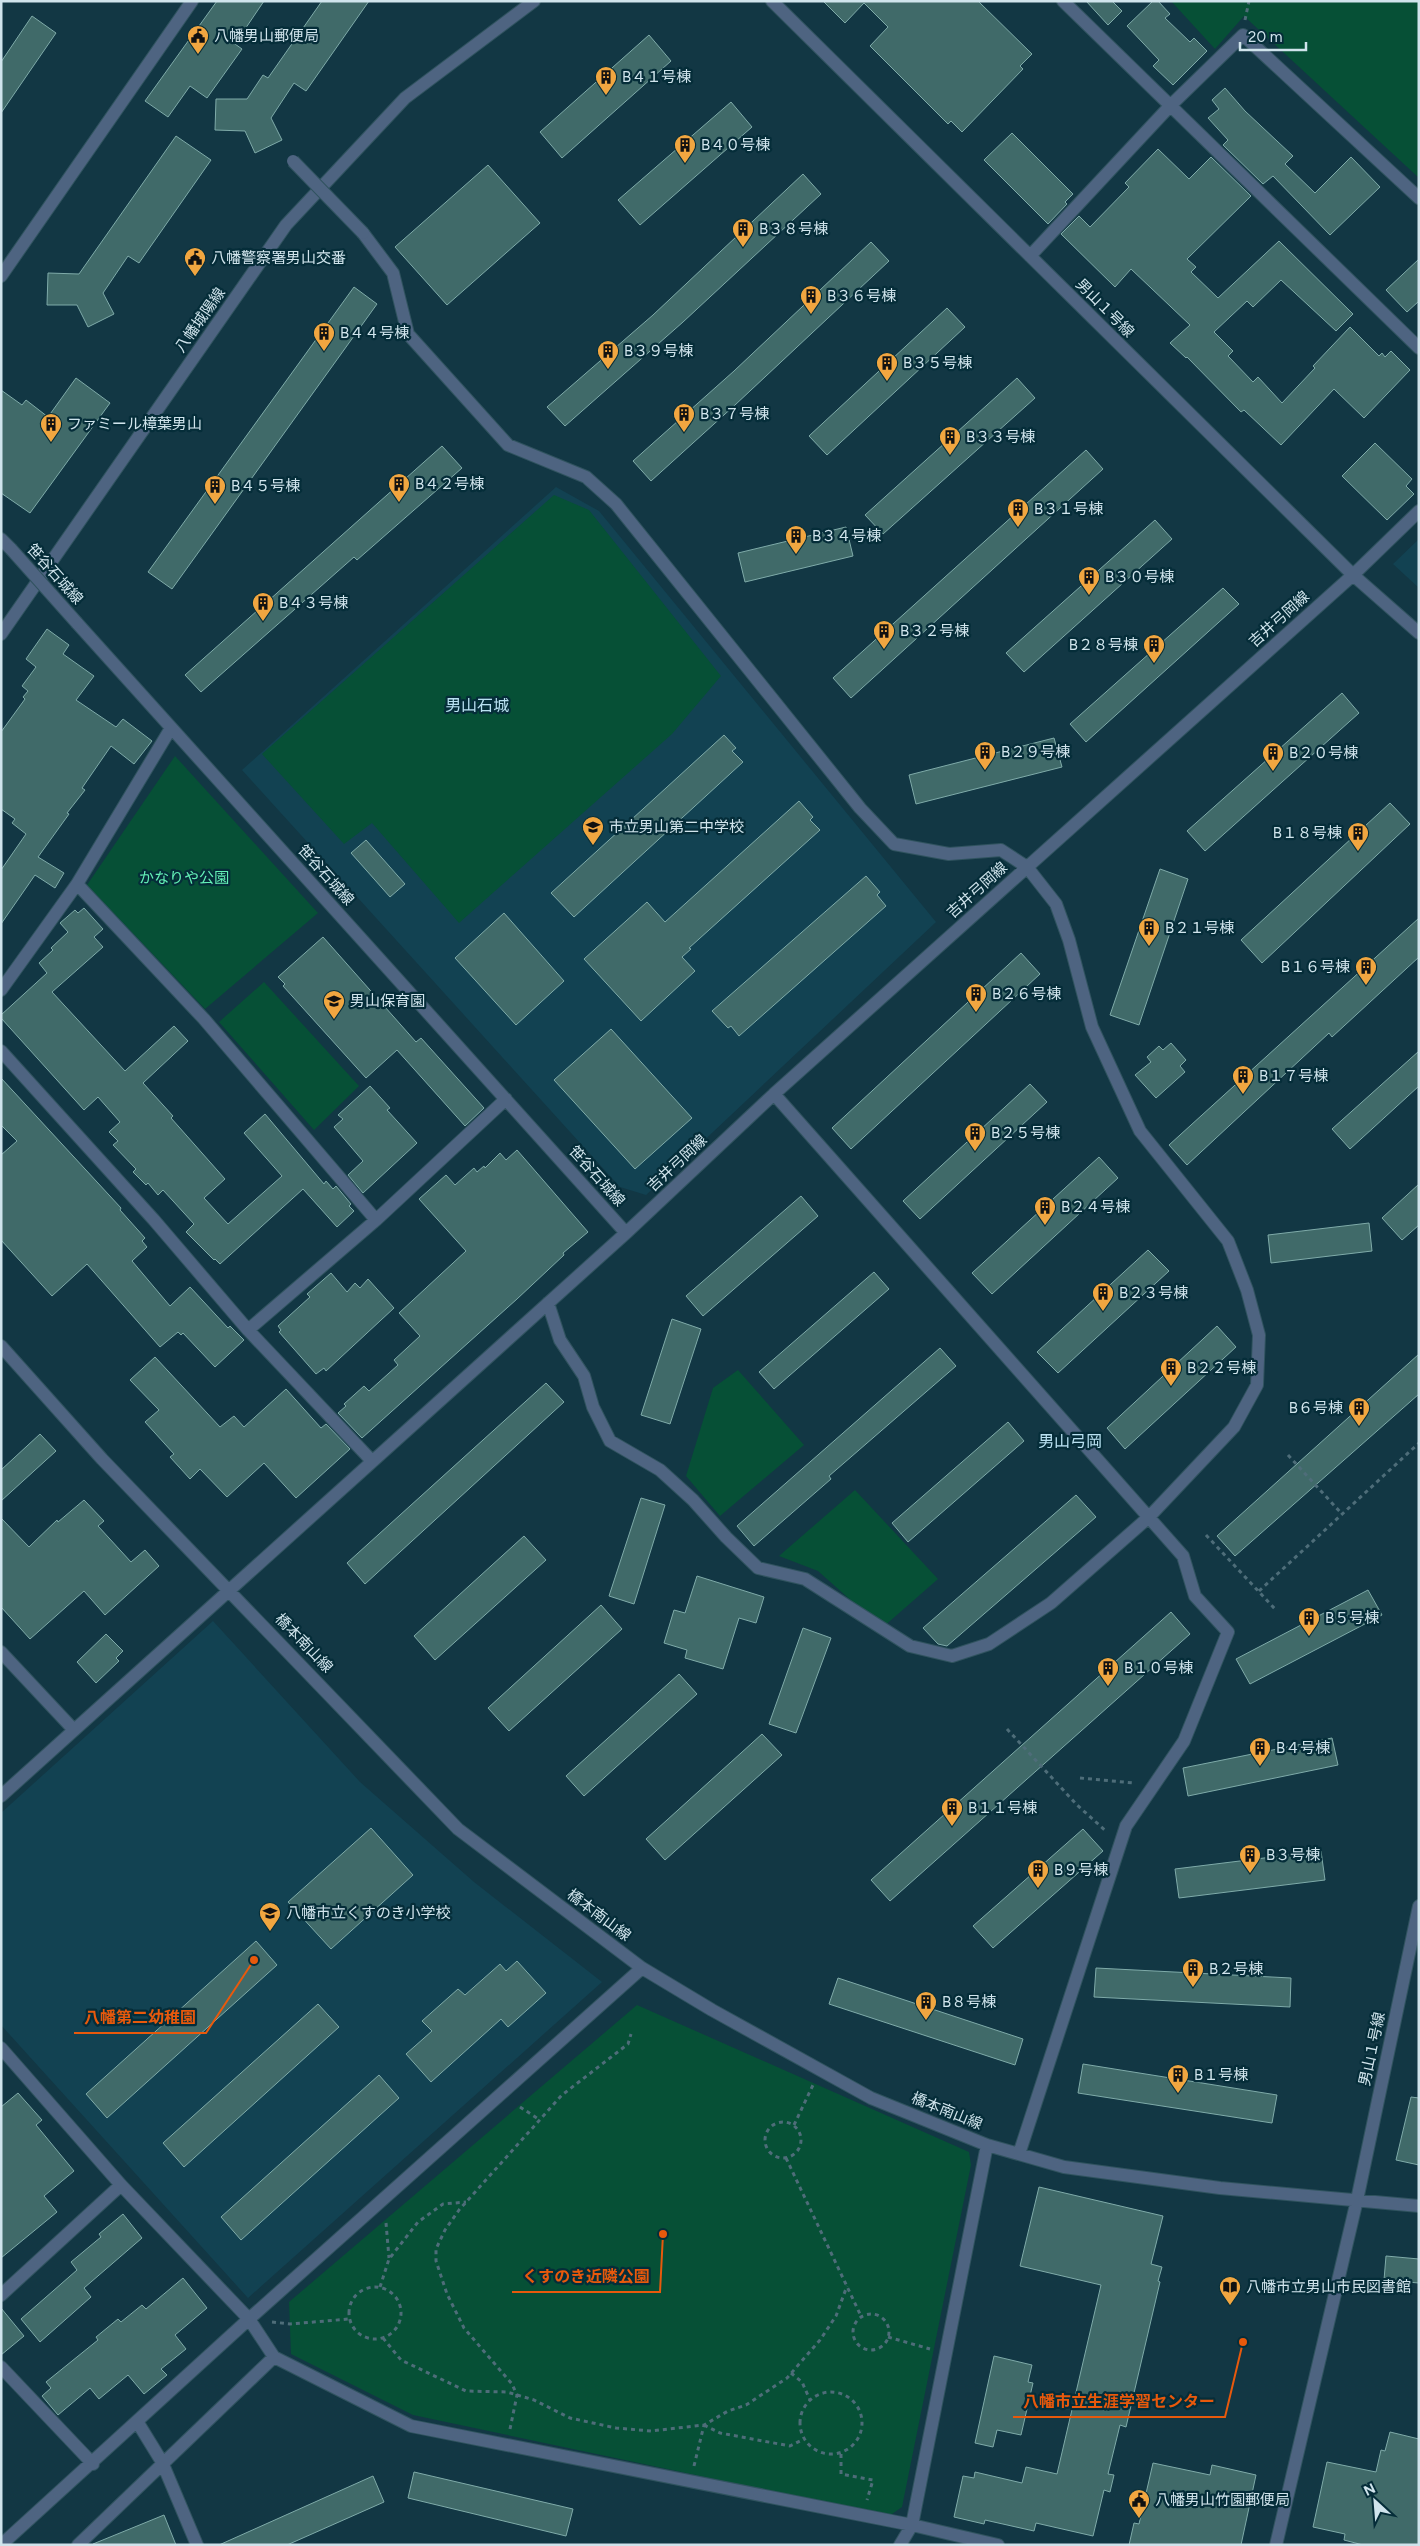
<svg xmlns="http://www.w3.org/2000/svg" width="1420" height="2546" font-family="Figtree,'Noto Sans JP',sans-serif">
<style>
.built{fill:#124252}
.green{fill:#065036}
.building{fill:#406a69;stroke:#7faba9}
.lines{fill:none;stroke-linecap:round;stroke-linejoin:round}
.minor-casing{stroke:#30535f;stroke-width:14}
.path{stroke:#4e6d79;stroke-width:3;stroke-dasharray:4 4;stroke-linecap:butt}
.minor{stroke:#4e6481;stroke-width:12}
.minor-bridge-casing{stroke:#30535f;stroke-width:14;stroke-linecap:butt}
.minor-bridge{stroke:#4e6481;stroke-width:12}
.labels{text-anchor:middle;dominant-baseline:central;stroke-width:4.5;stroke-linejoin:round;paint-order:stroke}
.poi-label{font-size:15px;fill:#d0e4ec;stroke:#052d39;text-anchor:start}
.street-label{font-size:15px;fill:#d0e4ec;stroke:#052d39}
.park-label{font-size:15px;fill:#64f1b6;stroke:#052d39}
.neighbourhood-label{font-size:16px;fill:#b9e1f1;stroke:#052d39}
.leader{fill:none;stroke:#e8590c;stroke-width:2}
.callout-dot{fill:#e8590c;stroke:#052d39;stroke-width:2}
.callout-label{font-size:16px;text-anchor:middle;font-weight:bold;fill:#e8590c;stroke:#052d39;stroke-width:4.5;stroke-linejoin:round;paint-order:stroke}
</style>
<rect width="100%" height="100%" fill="#123744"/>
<path class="built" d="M556,487L599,511L936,922L646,1195L620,1187L242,770Z
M1419,539V588L1393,564Z
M213,1621L360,1782L474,1882L602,1982L248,2298L1,2025V1813Z"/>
<path class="green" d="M1171,1H1419V178L1244,16L1215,49Z
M554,495L589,510L721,676L672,734L459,923L372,823L344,844L262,754Z
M175,756L318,913L205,1009L87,885Z
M264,982L359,1086L314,1130L219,1022Z
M738,1370L804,1445L720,1516L686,1476L713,1388Z
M855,1490L938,1579L882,1628L818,1571L779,1556Z
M637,2005L969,2152L971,2165L902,2507L889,2516L413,2415L291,2354L289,2302Z"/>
<path class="building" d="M217,1H264L235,44L242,49L207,98L190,86L168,117L145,101Z
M322,1H369L306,91L294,83L271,118L282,140L255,153L245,131L215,130L216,99H247L263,75L268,78Z
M823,1H978L1032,54L1020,66L1023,69L962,132L951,121L948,124L870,46L888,27L864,3L845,23Z
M1086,1H1112L1122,11L1108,25Z
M1153,1H1158L1170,14L1165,18L1190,42L1194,38L1207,51L1173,85L1153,66L1159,60L1127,26Z
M32,16L56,33L1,113V62Z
M649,35L671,61L562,158L540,132Z
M1225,88L1245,111L1293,156L1285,164L1315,193L1351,157L1380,187L1330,235L1273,176L1263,184L1223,145L1228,140L1208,118L1219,109L1212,100Z
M731,102L752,127L640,225L618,200Z
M1012,133L1073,194L1065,202L1067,204L1048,224L984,160Z
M176,136L211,160L139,263L128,256L103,293L114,314L88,327L77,305H47L48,273L79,274Z
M1158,149L1189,179L1211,157L1251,196L1187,259L1196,267L1191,272L1218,298L1279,241L1353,314L1336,331L1281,280L1253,307L1247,301L1214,332L1233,351L1228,356L1253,382L1258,377L1282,403L1315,368L1313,366L1350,327L1379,356L1382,353L1385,357L1391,351L1410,370L1364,418L1334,389L1281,445L1244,410L1241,412L1187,357L1186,358L1170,343L1190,325L1131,269L1115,287L1061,234L1079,216L1090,227L1129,187L1125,183Z
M488,165L540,223L447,305L395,247Z
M803,174L821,194L683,322L565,426L547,407L653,315Z
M871,242L889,261L735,405L651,481L633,461L734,371Z
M1419,259V301L1407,312L1386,290Z
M354,287L377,304L172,589L148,572Z
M947,308L965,327L827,455L809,436Z
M76,378L110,403L30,513L1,493V390L22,405L26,400L48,417Z
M1017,378L1035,398L883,534L865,515Z
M1375,443L1412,479L1406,486L1414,494L1387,520L1342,476Z
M442,446L462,468L357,560L354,557L201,692L185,675Z
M1086,450L1103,469L851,698L833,678Z
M1155,520L1172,539L1024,672L1006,653Z
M846,527L853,556L745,582L738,553Z
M1223,588L1239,604L1086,742L1070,724Z
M47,629L69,645L63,654L94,676L76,700L116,727L123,719L152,741L134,764L111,746L82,788L85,790L67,813L69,814L38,857L64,873L55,888L35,875L1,924V870L26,834L12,823L15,819L1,809V732L25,699L23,697L28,691L22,686L36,667L26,659Z
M1342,693L1359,713L1205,851L1187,831Z
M724,735L736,748L732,751L743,762L574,917L551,893Z
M1054,738L1062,767L916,804L909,775Z
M799,801L813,817L810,820L820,830L689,948L691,949L682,957L695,971L641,1021L584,959L647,902L665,922Z
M1390,803L1410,824L1262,963L1241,940Z
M366,840L405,884L390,897L351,853Z
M1160,869L1188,879L1139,1025L1110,1015Z
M866,876L880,892L877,895L886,906L739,1036L731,1026L728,1028L712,1011Z
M84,908L103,929L94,937L103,947L52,992L125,1071L174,1026L188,1041L143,1083L173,1116L171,1118L225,1179L204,1198L228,1224L282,1176L244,1133L265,1114L324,1184L326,1181L333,1189L336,1186L351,1204L349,1206L354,1211L337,1227L303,1189L220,1264L215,1259L214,1260L186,1232L194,1224L163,1190L158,1195L148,1183L146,1185L133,1172L136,1169L113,1145L118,1141L109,1132L120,1122L98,1097L84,1110L1,1018V1015L47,973L39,963L53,950L51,948L68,932L60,923L75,910L78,913Z
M504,913L564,981L516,1025L455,958Z
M1419,918V957L1332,1037L1329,1033L1187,1165L1169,1145Z
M323,937L416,1042L421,1038L484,1108L465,1126L397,1050L366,1078L283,986L285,984L278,977Z
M1021,953L1040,974L851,1149L832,1128Z
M611,1029L692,1118L635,1169L554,1080Z
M1171,1043L1186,1060L1180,1066L1185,1072L1156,1098L1135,1075L1151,1062L1147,1057L1159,1046L1163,1050Z
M1419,1051V1086L1350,1149L1332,1129Z
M1,1078L121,1208L120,1210L145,1238L142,1241L147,1247L132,1261L170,1306L190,1287L228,1328L230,1326L244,1340L215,1367L183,1333L181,1335L178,1332L160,1347L87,1264L52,1296L1,1240V1155L17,1141L1,1125Z
M1030,1084L1047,1102L920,1219L903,1201Z
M370,1086L390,1108L387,1110L417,1143L363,1193L348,1175L363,1161L334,1127L343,1119L338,1115Z
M517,1150L588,1232L563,1253L564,1255L517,1299L362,1438L338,1413L346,1406L344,1404L364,1386L369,1391L398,1365L394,1360L420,1336L399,1313L466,1251L419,1199L446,1175L455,1185L474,1168L477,1172L484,1166L485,1168L500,1153L506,1160Z
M1099,1157L1118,1178L992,1294L972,1273Z
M1419,1184V1225L1402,1240L1382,1218Z
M801,1196L818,1216L703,1316L686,1296Z
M1369,1223L1372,1251L1271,1263L1268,1235Z
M1148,1250L1169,1271L1058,1373L1037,1352Z
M874,1272L889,1289L774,1389L759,1372Z
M331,1273L347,1292L355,1283L360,1288L368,1279L394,1308L326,1371L324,1368L316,1374L279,1332L281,1330L278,1326L310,1297L307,1294Z
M672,1319L701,1329L670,1424L641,1415Z
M1217,1326L1236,1347L1125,1449L1107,1428Z
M940,1348L956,1366L829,1476L831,1479L754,1546L737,1526Z
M1419,1354V1394L1235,1556L1217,1536Z
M155,1357L220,1427L234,1416L244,1427L286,1389L321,1428L326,1424L350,1449L296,1498L264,1463L227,1497L200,1469L190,1479L170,1457L174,1454L145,1422L159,1410L130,1380Z
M546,1383L564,1402L365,1584L347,1563Z
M1008,1422L1024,1441L908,1542L892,1523Z
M40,1434L56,1451L1,1501V1470Z
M1076,1495L1096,1517L947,1646L938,1644L923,1628Z
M641,1498L665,1505L634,1604L609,1596Z
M84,1500L104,1521L98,1526L131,1562L145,1550L159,1566L105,1615L84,1591L30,1639L1,1607V1518L29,1547L57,1520L58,1522Z
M524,1536L546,1560L435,1660L414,1636Z
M697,1576L764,1597L756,1623L739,1618L723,1669L685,1658L687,1650L664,1643L674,1610L685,1613Z
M1368,1590L1382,1615L1250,1684L1236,1659Z
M601,1605L622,1629L509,1731L488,1708Z
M1171,1612L1190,1634L890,1901L871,1880Z
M803,1628L831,1638L796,1733L769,1724Z
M106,1634L123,1651L116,1658L119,1661L96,1683L77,1662Z
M679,1674L697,1694L584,1796L566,1776Z
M762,1734L782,1755L665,1860L646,1839Z
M1332,1738L1338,1765L1188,1796L1183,1768Z
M371,1828L413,1875L331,1949L288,1902Z
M1083,1829L1103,1851L993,1948L973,1926Z
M1321,1851L1325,1880L1179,1898L1175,1869Z
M256,1941L277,1965L107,2118L86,2094Z
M517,1961L546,1993L508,2027L501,2019L431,2082L406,2054L432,2031L422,2021L458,1989L465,1995L500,1964L506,1971Z
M1096,1968L1291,1978L1290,2007L1094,1997Z
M838,1978L1023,2039L1015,2065L829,2004Z
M318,2004L339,2027L184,2167L163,2143Z
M1083,2064L1277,2095L1272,2123L1078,2093Z
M379,2075L399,2098L241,2240L221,2217Z
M18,2093L42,2120L36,2125L74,2171L44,2196L57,2212L1,2258V2107Z
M1411,2097L1419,2098V2165L1396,2160Z
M1039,2187L1163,2216L1151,2264L1162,2267L1158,2281L1160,2282L1126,2427L1120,2425L1108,2474L1114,2475L1110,2492L1104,2490L1093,2536L1036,2523L1034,2531L985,2520L984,2524L954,2517L963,2476L974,2478L975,2472L1022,2483L1026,2467L1057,2474L1101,2285L1020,2266Z
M123,2214L142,2238L84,2288L91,2297L40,2342L21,2319L77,2270L71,2262L101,2237L99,2234Z
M1386,2256L1419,2259V2283L1384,2280Z
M183,2278L207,2308L175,2335L186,2349L161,2369L167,2375L144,2394L128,2375L99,2399L90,2388L58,2415L42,2396L51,2388L46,2382L98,2340L96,2337L118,2319L121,2322L142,2305L146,2309Z
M1,2308L24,2336L1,2355Z
M994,2356L1032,2365L1028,2382L1033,2383L1021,2435L997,2430L993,2447L975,2443Z
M1390,2432L1419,2439V2545H1363L1344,2540L1345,2534L1313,2527L1327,2462L1376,2472L1381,2450L1385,2451Z
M1153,2463L1210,2475L1212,2465L1256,2475L1241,2545H1129L1134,2523L1139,2524Z
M414,2472L573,2509L566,2536L408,2498Z
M373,2476L384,2502L287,2545H219Z
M164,2515L176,2545H93V2544Z"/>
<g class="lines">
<g class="minor-casing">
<path id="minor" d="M772,1L1353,575L1419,633
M1063,1L1419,348
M363,233L393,273L408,334L508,445L586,477L616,504L860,808L894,844L949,854L1001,850L1027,867L1056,904L1069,940L1092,1027L1140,1131L1228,1241L1247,1290L1259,1335L1257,1385L1234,1427L1149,1517L1051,1603L989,1644L952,1656L910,1646L805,1579L758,1568L726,1537L693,1500L660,1470L610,1441L593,1407L584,1376L560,1340L548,1303
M1030,256L1170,106L1243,35L1419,198
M1,276L192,1
M1,539L11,549
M77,623L626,1233
M1,634L286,225L405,98L534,1
M77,884L204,1019L376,1220
M1,990L77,884L171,728
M1,1051L154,1220L248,1330L372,1461
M774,1094L1183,1556L1195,1596L1228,1632L1184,1741L1126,1826L1019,2154
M248,1330L376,1220L506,1099
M1,1346L102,1459L458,1829L642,1968L712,2010L871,2098L987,2145L1064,2167L1220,2188L1419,2206
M1,1652L74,1730
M1,1796L626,1233L774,1094L1353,575L1419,511
M1,2048L121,2185L249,2319L274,2357L411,2426L912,2525L998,2545
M1,2295L121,2185
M1,2367L93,2464
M138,2423L162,2462L197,2545
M1,2545L249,2319L642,1968
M78,2545L274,2357
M900,2545L912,2525L987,2145
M1276,2545L1357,2200L1419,1906"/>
</g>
<path class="path" d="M1245,20L1249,1
M1288,1455L1342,1514
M1206,1535L1275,1609
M1259,1591L1419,1443
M1007,1729L1077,1805L1107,1832
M1080,1778L1134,1783
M520,2107L540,2120
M765 2140a18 18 0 1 1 36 0a18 18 0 1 1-36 0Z
M794,2125L813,2085
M786,2158L861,2316
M386,2223L389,2258
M349 2313a26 26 0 1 1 52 0a26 26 0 1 1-52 0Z
M380,2287L389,2259L418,2222L443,2204L466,2202
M853 2332a18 18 0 1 1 36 0a18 18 0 1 1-36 0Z
M272,2322L290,2324L349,2319
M888,2337L930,2349
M383,2338L401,2360L466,2391L507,2392L534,2400L570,2418L616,2428L651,2431L704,2425L728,2411L746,2405L787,2378L820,2340L836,2316L847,2286
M791,2373L802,2382L810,2400
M800 2423a31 31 0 1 1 62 0a31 31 0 1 1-62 0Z
M704,2425L720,2433L790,2446L804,2439
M510,2429L517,2395L512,2384L464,2328L447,2294L436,2261V2249L445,2230L459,2210L562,2095L628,2044L631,2034
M841,2454V2474L873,2480L867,2500
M694,2466L704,2425"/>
<use href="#minor" class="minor"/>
<g class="minor-bridge-casing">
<path id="minor-bridge" d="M293,161L363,233
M11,549L77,623"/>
</g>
<use href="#minor-bridge" class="minor-bridge"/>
</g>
<defs>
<g id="civic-pin" transform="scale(1.125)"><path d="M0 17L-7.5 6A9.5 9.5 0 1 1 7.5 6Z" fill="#f1a640" stroke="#052d39"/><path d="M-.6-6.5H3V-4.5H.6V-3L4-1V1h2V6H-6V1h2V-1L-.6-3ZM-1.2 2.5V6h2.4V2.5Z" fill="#111"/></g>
<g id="building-pin" transform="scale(1.125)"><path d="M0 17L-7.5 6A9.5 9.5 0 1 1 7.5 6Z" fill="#f1a640" stroke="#052d39"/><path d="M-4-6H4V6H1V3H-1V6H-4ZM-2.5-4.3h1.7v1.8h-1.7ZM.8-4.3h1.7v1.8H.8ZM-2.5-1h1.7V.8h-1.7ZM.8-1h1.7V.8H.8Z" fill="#111"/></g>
<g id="school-pin" transform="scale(1.125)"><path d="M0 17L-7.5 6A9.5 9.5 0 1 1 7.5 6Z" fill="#f1a640" stroke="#052d39"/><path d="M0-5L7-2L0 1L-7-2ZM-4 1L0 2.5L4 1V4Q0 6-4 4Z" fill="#111"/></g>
<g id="library-pin" transform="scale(1.125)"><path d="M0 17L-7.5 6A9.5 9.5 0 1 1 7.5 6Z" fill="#f1a640" stroke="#052d39"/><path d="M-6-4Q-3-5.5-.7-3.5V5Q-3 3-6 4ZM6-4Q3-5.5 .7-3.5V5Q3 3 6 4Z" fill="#111"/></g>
</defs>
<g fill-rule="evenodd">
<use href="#civic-pin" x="198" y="36"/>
<use href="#building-pin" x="606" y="77"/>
<use href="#building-pin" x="685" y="145"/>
<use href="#building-pin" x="743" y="229"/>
<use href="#civic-pin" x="195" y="258"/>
<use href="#building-pin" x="811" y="296"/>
<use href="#building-pin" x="324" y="333"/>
<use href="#building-pin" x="608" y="351"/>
<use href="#building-pin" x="887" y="363"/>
<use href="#building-pin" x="684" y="414"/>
<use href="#building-pin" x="51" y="424"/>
<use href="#building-pin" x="950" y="437"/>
<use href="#building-pin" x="399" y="484"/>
<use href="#building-pin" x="215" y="486"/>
<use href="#building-pin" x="1018" y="509"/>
<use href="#building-pin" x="796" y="536"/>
<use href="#building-pin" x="1089" y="577"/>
<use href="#building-pin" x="263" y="603"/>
<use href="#building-pin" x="884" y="631"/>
<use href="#building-pin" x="1154" y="645"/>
<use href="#building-pin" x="985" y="752"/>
<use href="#building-pin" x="1273" y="753"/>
<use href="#school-pin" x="593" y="827"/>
<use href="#building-pin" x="1358" y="833"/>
<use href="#building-pin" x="1149" y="928"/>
<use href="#building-pin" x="1366" y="967"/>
<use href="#building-pin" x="976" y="994"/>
<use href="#school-pin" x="334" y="1001"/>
<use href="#building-pin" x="1243" y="1076"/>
<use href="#building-pin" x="975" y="1133"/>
<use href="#building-pin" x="1045" y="1207"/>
<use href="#building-pin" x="1103" y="1293"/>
<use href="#building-pin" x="1171" y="1368"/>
<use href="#building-pin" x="1359" y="1408"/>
<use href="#building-pin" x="1309" y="1618"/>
<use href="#building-pin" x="1108" y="1668"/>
<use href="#building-pin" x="1260" y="1748"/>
<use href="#building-pin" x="952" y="1808"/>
<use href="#building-pin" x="1250" y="1855"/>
<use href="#building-pin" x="1038" y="1870"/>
<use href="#school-pin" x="270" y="1913"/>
<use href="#building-pin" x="1193" y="1969"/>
<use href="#building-pin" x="926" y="2002"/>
<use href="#building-pin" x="1178" y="2075"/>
<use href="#library-pin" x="1230" y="2287"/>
<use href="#civic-pin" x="1139" y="2500"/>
</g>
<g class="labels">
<g class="poi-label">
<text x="214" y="36">八幡男山郵便局</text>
<text x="622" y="77">B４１号棟</text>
<text x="701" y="145">B４０号棟</text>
<text x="759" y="229">B３８号棟</text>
<text x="211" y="258">八幡警察署男山交番</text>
<text x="827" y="296">B３６号棟</text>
<text x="340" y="333">B４４号棟</text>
<text x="624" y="351">B３９号棟</text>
<text x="903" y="363">B３５号棟</text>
<text x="700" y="414">B３７号棟</text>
<text x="67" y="424">ファミール樟葉男山</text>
<text x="966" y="437">B３３号棟</text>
<text x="415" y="484">B４２号棟</text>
<text x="231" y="486">B４５号棟</text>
<text x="1034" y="509">B３１号棟</text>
<text x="812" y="536">B３４号棟</text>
<text x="1105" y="577">B３０号棟</text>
<text x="279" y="603">B４３号棟</text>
<text x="900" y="631">B３２号棟</text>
<text x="1138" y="645" text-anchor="end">B２８号棟</text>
<text x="1001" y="752">B２９号棟</text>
<text x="1289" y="753">B２０号棟</text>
<text x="609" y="827">市立男山第二中学校</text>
<text x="1342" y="833" text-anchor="end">B１８号棟</text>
<text x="1165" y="928">B２１号棟</text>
<text x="1350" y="967" text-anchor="end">B１６号棟</text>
<text x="992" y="994">B２６号棟</text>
<text x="350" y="1001">男山保育園</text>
<text x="1259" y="1076">B１７号棟</text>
<text x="991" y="1133">B２５号棟</text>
<text x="1061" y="1207">B２４号棟</text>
<text x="1119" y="1293">B２３号棟</text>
<text x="1187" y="1368">B２２号棟</text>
<text x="1343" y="1408" text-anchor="end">B６号棟</text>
<text x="1325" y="1618">B５号棟</text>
<text x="1124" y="1668">B１０号棟</text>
<text x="1276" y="1748">B４号棟</text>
<text x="968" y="1808">B１１号棟</text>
<text x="1266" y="1855">B３号棟</text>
<text x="1054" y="1870">B９号棟</text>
<text x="286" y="1913">八幡市立くすのき小学校</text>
<text x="1209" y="1969">B２号棟</text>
<text x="942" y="2002">B８号棟</text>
<text x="1194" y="2075">B１号棟</text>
<text x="1246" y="2287">八幡市立男山市民図書館</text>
<text x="1155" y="2500">八幡男山竹園郵便局</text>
</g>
<g class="street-label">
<text transform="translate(1105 308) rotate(45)">男山１号線</text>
<text transform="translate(200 320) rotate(-55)">八幡城陽線</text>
<text transform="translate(55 574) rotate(48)">笹谷石城線</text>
<text transform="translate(1279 619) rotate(-42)">吉井弓岡線</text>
<text transform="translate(326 875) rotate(48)">笹谷石城線</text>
<text transform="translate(977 890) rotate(-42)">吉井弓岡線</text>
<text transform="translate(677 1163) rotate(-43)">吉井弓岡線</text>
<text transform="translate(597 1176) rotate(48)">笹谷石城線</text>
<text transform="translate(304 1643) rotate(46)">橋本南山線</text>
<text transform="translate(599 1915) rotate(37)">橋本南山線</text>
<text transform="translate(1372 2049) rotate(-78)">男山１号線</text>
<text transform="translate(947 2111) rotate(22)">橋本南山線</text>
</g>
<g class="park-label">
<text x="184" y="878">かなりや公園</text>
</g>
<g class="neighbourhood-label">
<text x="477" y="705">男山石城</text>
<text x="1070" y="1441">男山弓岡</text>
</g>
</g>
<path class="leader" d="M254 1960L206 2033H74M663 2234L660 2292H512M1243 2342L1225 2417H1013"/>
<g class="callout-dot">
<circle cx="254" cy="1960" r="5"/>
<circle cx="663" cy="2234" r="5"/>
<circle cx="1243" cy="2342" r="5"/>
</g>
<g class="callout-label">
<text x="140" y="2023">八幡第二幼稚園</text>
<text x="586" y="2282">くすのき近隣公園</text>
<text x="1119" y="2407">八幡市立生涯学習センター</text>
</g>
<rect width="1420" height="2546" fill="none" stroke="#d0e4ec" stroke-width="5"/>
<g transform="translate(1375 2501) rotate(334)" stroke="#052d39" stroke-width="4" paint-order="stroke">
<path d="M0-4L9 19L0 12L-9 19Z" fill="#d0e4ec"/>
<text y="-8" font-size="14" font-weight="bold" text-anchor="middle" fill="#d0e4ec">N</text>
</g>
<path d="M1240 42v8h66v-8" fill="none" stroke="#d0e4ec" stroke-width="2.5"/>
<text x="1248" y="42" font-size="15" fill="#d0e4ec" stroke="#052d39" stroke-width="4" paint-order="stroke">20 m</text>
</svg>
